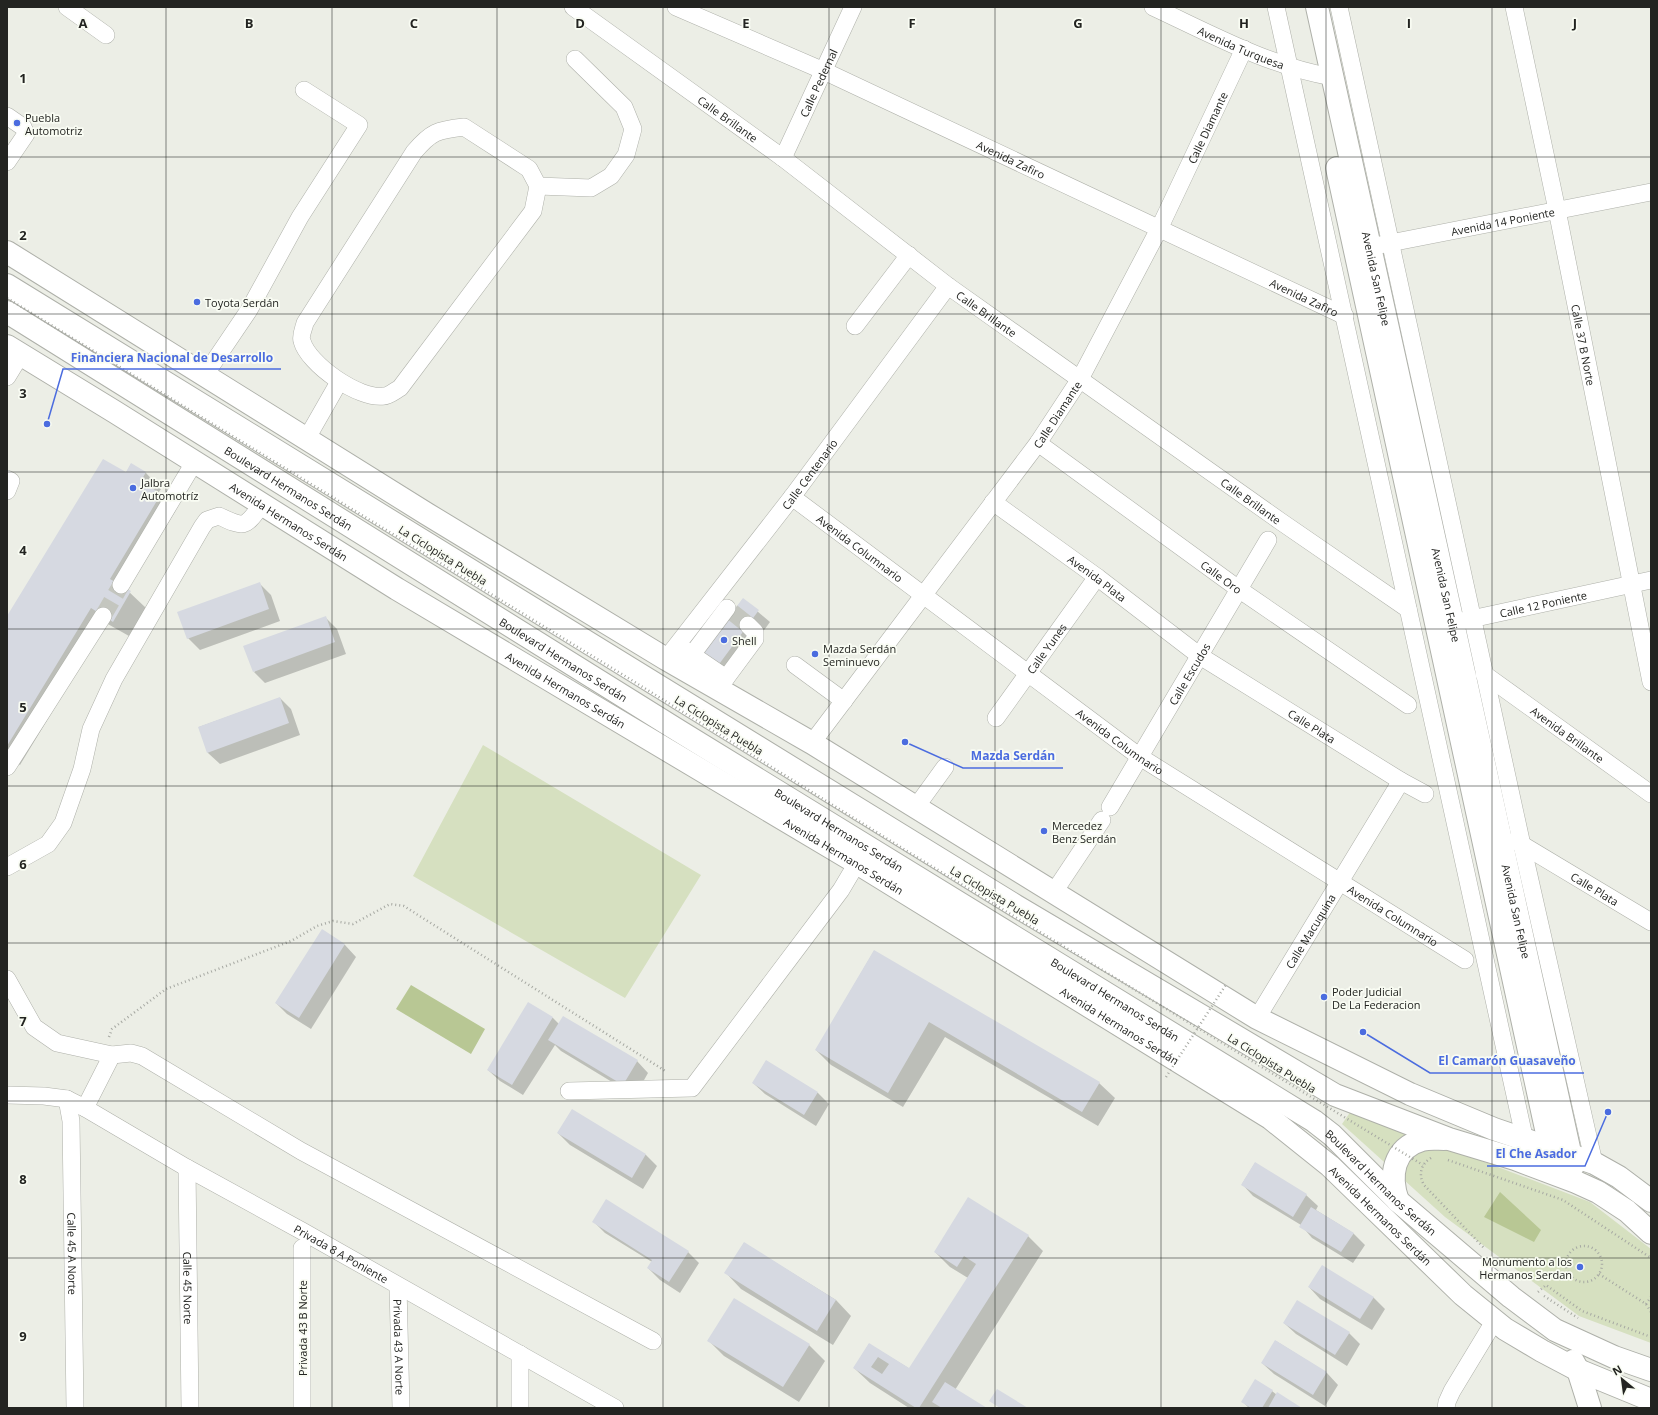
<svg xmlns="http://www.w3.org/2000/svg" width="1658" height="1415" font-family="'Open Sans',sans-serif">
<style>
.green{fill:#d6e0c0}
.water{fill:#b8c794}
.shadow{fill:#0003}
.building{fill:#d6d9e1;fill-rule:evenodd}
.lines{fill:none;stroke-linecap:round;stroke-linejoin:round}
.minor-tunnel{stroke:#c4c6bf;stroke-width:17;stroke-dasharray:17 8;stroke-linecap:butt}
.minor-casing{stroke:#aeb0a9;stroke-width:18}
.major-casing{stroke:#aeb0a9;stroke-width:24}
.path{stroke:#a6a8a2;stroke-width:2.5;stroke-dasharray:1 3;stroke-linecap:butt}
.minor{stroke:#fff;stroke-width:17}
.major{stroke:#fff;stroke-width:22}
.path-bridge{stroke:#a6a8a2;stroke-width:2.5;stroke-dasharray:1 3;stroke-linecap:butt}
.grid{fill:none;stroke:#232421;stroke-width:1;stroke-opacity:0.55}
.poi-dot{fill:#4b6cdf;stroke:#f9fcf3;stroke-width:1.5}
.labels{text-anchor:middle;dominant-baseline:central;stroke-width:3.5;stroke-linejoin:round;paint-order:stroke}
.street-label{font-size:11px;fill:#232421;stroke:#f9fcf3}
.poi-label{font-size:11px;fill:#232421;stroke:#f9fcf3;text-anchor:start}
.grid-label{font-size:13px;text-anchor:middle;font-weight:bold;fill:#232421;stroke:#f9fcf3;stroke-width:3.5;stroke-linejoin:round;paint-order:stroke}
.leader{fill:none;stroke:#4b6cdf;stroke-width:1.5}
.callout-dot{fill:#4b6cdf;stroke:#f9fcf3;stroke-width:1.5}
.callout-label{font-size:12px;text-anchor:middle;font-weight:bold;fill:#4b6cdf;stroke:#f9fcf3;stroke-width:3.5;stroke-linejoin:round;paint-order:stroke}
</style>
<rect width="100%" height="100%" fill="#eceee6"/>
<path class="green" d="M483,745L701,875L625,998L413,876Z
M1351,1111L1590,1202L1651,1249V1343L1579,1316L1445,1217L1342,1124Z"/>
<path class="water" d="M411,985L485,1029L471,1054L396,1009Z
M1500,1192L1541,1230L1534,1242L1484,1217Z"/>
<path class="shadow" d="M131,464L146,473L161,489L158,493L176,510L127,590L146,608L129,636L106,623L20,765L7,757V618L126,473Z
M259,583L271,595L280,621L200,650L188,638Z
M743,599L770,622L729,678L701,655Z
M325,617L337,629L346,654L265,683L254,672Z
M280,698L291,709L300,735L220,764L208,753L199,727Z
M322,931L345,945L356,957L311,1029L287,1014L276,1003Z
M874,951L1099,1083L1115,1098L1098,1126L945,1037L903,1107L831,1065L816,1050Z
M529,1004L553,1018L559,1024L637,1061L648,1073L635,1096L561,1051L555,1045L523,1095L500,1081L488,1070Z
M766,1061L818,1093L829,1104L816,1126L765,1094L753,1083Z
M572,1110L646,1155L657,1166L643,1189L570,1145L558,1133Z
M1255,1163L1306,1195L1318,1206L1316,1210L1353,1233L1365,1245L1353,1263L1312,1238L1301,1225L1253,1196L1242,1184Z
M593,1221L688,1252L699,1263L680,1293L660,1280L648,1268L652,1262L605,1233Z
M1028,1236L1043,1251L955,1390L985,1408H909L870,1383L854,1368L869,1344L910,1369L968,1278L950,1267L935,1252Z
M744,1243L836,1300L851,1316L833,1345L741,1289L726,1273Z
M1309,1287L1373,1297L1385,1309L1372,1330L1320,1299Z
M1284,1323L1349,1333L1360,1344L1347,1366L1296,1334Z
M709,1341L809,1345L825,1361L799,1402L724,1356Z
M1276,1341L1327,1373L1338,1385L1325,1406L1274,1374L1262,1363Z
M1272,1391L1277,1395L1300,1408H1249L1242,1401Z"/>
<path class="building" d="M103,459L126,472L131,463L146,472L141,481L161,494L110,579L131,591L113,622L91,608L7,746V616Z
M260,582L269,609L187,639L177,612Z
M743,598L759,610L717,667L700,655Z
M326,616L335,642L253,672L243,646Z
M280,697L289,723L207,753L198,727Z
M322,929L345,944L299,1018L275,1003Z
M874,950L1100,1082L1082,1112L929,1022L888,1093L815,1050Z
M528,1002L553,1017L512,1085L487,1070Z
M563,1016L638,1060L623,1085L548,1040Z
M766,1060L818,1092L804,1115L752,1083Z
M572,1109L646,1154L632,1178L557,1133Z
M1255,1162L1307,1194L1293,1217L1241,1185Z
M968,1197L1029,1235L919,1408H916L853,1368L869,1343L909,1368L976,1264L964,1256L957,1267L934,1252ZM878,1357L889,1364L882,1374L871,1367Z
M606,1199L689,1251L669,1282L647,1268L652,1260L592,1222Z
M1311,1207L1354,1233L1341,1252L1299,1227Z
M744,1242L836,1300L817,1331L724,1273Z
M1322,1265L1374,1297L1360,1319L1308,1287Z
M734,1298L810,1344L783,1387L707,1341Z
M1297,1300L1350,1332L1335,1355L1283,1323Z
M1275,1340L1327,1372L1313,1395L1261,1363Z
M1255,1379L1273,1390L1262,1408H1251L1241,1402Z
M945,1382L987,1408H942L932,1402Z
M997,1389L1028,1408H1000L989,1401Z
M1277,1392L1302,1408H1268Z"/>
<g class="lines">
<path class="minor-tunnel" d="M732,612L748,625
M103,616L121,585"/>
<g class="minor-casing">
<g id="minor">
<path d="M67,7L106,35"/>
<path id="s1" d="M573,7L783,158L948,286L1280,521L1408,609"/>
<path id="s2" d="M676,7L824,71L1345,316"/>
<path id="s3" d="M1153,7C1211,34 1269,66 1332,77"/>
<path d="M1276,7L1527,1150"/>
<path d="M1339,7L1522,845L1594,1163"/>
<path id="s4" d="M1514,7L1557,210L1651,682"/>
<path d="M7,116L23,127L26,134L7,162"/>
<path d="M464,127L529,169L538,186L533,211L400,388C396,390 389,396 384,396C359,400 308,364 302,341C300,336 304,328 305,323L414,152C431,132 437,130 464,127Z"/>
<path id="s5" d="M783,158L853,7"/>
<path d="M538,186L591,188L611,176L626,155L633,129L624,107L575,59"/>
<path id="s6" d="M1380,245L1651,192"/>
<path d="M855,326L909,255"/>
<path d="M205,375L249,310L300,217L359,125L304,90"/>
<path d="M7,377L21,354"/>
<path d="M307,438L339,382"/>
<path id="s7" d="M1038,443L1240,590L1408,705"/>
<path d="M7,479L11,481L7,491"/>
<path id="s8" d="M792,497L1140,757L1465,960"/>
<path id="s9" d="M993,502L1097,577L1200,656L1401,781L1425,794"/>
<path d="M121,585L195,461"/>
<path id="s10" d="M1462,621L1651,580"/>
<path d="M682,648L726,678"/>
<path id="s11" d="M666,659L792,497L948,286"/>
<path d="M795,665L844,701"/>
<path d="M682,668L727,608"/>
<path id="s12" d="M1484,674L1651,794"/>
<path d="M718,689L755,639V632L748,625"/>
<path id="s13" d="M996,718L1097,577"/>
<path id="s14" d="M812,743L1038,443L1080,379L1159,229L1244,49"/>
<path d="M7,767L103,616"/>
<path d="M916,807L945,767"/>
<path id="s15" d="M1110,807L1268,540"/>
<path id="s16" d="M1516,841L1651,922"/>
<path d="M7,867L48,844L63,823L82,769L91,729L114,679L202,527L207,520L219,516C246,529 245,527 263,503"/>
<path d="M1054,892L1102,820"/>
<path d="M7,979L34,1027L57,1043L112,1055L131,1053L142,1056L301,1151L653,1341"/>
<path id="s17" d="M1257,1018L1401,781"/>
<path d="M569,1091L692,1088L841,890L857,863"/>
<path id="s18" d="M7,1095L44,1096L67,1099L85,1108L187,1168L302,1231L615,1408"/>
<path id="s19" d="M67,1099L71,1121L75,1408"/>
<path d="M85,1108L112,1055"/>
<path id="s20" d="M187,1168L190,1408"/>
<path d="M302,1248V1408"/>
<path id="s21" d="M398,1286L401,1408"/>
<path d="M520,1354V1408"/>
<path d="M1446,1408L1447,1402L1452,1391L1495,1320"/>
</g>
</g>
<g class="major-casing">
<g id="major">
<path id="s22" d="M1317,7L1573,1166"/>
<path d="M1337,168L1553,1161"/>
<path d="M7,252L427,514L666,659L812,743L1257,1018L1410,1094L1494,1129L1594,1163L1619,1177L1651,1201"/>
<path d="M7,285L1016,906L1335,1095L1449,1139L1515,1159L1576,1182L1598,1192L1627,1211L1651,1233"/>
<path id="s23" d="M7,312L679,731L1314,1121L1332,1135L1398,1201L1511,1297L1555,1330L1614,1357L1651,1370"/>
<path id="s24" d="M7,346L115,412L397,589L857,863L1270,1118L1330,1166L1463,1295L1505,1329L1542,1351L1578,1370L1651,1400"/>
<path d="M1398,1201C1389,1176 1393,1148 1422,1140C1429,1138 1437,1139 1444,1139"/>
<path d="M1573,1361L1578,1370L1590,1408"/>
</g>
</g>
<path class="path" d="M109,1037L112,1029L166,989L291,941L317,926L333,921L353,924L390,904L404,906L418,915L667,1072
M1431,1158C1421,1164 1418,1174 1424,1185L1484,1248
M1448,1160L1563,1200L1651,1258
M1566 1264a18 18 0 1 1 36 0a18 18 0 1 1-36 0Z
M1599,1274L1646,1304L1651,1312
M1538,1292L1546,1285L1582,1311L1651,1337
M1544,1296L1578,1318
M1646,1304L1651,1297"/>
<use href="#minor" class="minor"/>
<use href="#major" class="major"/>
<path class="path-bridge" d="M7,298L625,676L915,856L1423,1165
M1166,1077L1227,983"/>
</g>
<path class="grid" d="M166,7V1408M332,7V1408M497,7V1408M663,7V1408M829,7V1408M995,7V1408M1161,7V1408M1326,7V1408M1492,7V1408M7,157H1651M7,314H1651M7,472H1651M7,629H1651M7,786H1651M7,943H1651M7,1101H1651M7,1258H1651"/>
<g class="poi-dot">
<circle cx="17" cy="123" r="4"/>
<circle cx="197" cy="302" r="4"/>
<circle cx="133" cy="488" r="4"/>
<circle cx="724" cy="640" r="4"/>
<circle cx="815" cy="654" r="4"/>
<circle cx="1044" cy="831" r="4"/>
<circle cx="1324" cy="997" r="4"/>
<circle cx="1580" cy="1267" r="4"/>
</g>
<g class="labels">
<g class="street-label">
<text stroke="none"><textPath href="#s3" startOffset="97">Avenida Turquesa</textPath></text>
<text stroke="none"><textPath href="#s5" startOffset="83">Calle Pedernal</textPath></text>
<text stroke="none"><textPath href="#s1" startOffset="191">Calle Brillante</textPath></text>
<text stroke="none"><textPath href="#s14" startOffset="734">Calle Diamante</textPath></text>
<text stroke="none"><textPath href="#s2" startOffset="368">Avenida Zafiro</textPath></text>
<text stroke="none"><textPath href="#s6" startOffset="125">Avenida 14 Poniente</textPath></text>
<text stroke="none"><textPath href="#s22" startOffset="278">Avenida San Felipe</textPath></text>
<text stroke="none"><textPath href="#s2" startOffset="692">Avenida Zafiro</textPath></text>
<text stroke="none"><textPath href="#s1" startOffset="515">Calle Brillante</textPath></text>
<text stroke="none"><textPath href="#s4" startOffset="345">Calle 37 B Norte</textPath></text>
<text stroke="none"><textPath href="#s14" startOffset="410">Calle Diamante</textPath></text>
<text stroke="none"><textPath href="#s11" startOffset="234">Calle Centenario</textPath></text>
<text stroke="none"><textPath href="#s23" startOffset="332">Boulevard Hermanos Serdán</textPath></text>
<text stroke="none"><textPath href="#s1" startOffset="839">Calle Brillante</textPath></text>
<text stroke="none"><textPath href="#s24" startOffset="332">Avenida Hermanos Serdán</textPath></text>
<text stroke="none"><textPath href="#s8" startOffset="85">Avenida Columnario</textPath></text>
<text transform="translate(443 555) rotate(32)">La Ciclopista Puebla</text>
<text stroke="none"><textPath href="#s7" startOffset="227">Calle Oro</textPath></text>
<text stroke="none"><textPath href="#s9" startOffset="129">Avenida Plata</textPath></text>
<text stroke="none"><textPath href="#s22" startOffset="602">Avenida San Felipe</textPath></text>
<text stroke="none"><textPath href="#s10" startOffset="83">Calle 12 Poniente</textPath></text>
<text stroke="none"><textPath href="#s13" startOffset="86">Calle Yunes</textPath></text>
<text stroke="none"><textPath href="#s23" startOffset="656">Boulevard Hermanos Serdán</textPath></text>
<text stroke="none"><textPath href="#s15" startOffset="155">Calle Escudos</textPath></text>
<text stroke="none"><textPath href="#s24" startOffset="656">Avenida Hermanos Serdán</textPath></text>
<text transform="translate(719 725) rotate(32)">La Ciclopista Puebla</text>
<text stroke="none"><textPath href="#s9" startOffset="390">Calle Plata</textPath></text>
<text stroke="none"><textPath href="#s12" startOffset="103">Avenida Brillante</textPath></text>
<text stroke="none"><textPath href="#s8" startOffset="409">Avenida Columnario</textPath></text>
<text stroke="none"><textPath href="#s23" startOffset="980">Boulevard Hermanos Serdán</textPath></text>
<text stroke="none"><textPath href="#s24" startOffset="980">Avenida Hermanos Serdán</textPath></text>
<text stroke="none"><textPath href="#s16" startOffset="92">Calle Plata</textPath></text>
<text transform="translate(995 895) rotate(31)">La Ciclopista Puebla</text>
<text stroke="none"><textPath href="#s22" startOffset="926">Avenida San Felipe</textPath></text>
<text stroke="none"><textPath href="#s8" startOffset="733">Avenida Columnario</textPath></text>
<text stroke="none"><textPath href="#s17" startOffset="102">Calle Macuquina</textPath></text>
<text stroke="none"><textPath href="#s23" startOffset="1304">Boulevard Hermanos Serdán</textPath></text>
<text stroke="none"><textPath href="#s24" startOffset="1304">Avenida Hermanos Serdán</textPath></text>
<text transform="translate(1272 1063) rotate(32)">La Ciclopista Puebla</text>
<text stroke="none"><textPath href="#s23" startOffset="1628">Boulevard Hermanos Serdán</textPath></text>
<text stroke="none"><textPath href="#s24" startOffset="1628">Avenida Hermanos Serdán</textPath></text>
<text stroke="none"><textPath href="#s19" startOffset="155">Calle 45 A Norte</textPath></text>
<text stroke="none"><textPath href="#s18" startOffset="375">Privada 8 A Poniente</textPath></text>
<text stroke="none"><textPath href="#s20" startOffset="120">Calle 45 Norte</textPath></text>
<text transform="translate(302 1328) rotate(-90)">Privada 43 B Norte</text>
<text stroke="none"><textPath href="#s21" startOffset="61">Privada 43 A Norte</textPath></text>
</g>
<g class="poi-label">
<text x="25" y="117">Puebla<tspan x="25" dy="13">Automotriz</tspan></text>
<text x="205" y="302">Toyota Serdán</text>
<text x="141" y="482">Jalbra<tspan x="141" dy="13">Automotríz</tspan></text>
<text x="732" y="640">Shell</text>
<text x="823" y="648">Mazda Serdán<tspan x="823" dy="13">Seminuevo</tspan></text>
<text x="1052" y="825">Mercedez<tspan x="1052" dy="13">Benz Serdán</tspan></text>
<text x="1332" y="991">Poder Judicial<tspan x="1332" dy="13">De La Federacion</tspan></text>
<text x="1572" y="1261" text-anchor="end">Monumento a los<tspan x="1572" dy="13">Hermanos Serdan</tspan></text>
</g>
</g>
<g class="grid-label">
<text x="83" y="28">A</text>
<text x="249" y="28">B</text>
<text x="414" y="28">C</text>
<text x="580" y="28">D</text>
<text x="746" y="28">E</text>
<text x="912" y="28">F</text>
<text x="1078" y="28">G</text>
<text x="1244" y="28">H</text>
<text x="1409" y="28">I</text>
<text x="1575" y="28">J</text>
<text x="23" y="83">1</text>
<text x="23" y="240">2</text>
<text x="23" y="398">3</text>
<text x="23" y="555">4</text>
<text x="23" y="712">5</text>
<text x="23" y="869">6</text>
<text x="23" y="1026">7</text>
<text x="23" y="1184">8</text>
<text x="23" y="1341">9</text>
</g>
<path class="leader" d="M47 424L63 369H281M905 742L963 768H1063M1363 1032L1430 1073H1584M1608 1112L1585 1166H1487"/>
<g class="callout-dot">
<circle cx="47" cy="424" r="4"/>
<circle cx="905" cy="742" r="4"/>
<circle cx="1363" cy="1032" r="4"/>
<circle cx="1608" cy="1112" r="4"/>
</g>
<g class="callout-label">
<text x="172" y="362">Financiera Nacional de Desarrollo</text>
<text x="1013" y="760">Mazda Serdán</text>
<text x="1507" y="1065">El Camarón Guasaveño</text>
<text x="1536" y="1158">El Che Asador</text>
</g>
<rect width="1658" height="1415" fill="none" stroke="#232421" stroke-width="16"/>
<g transform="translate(1622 1379) rotate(331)" stroke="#f9fcf3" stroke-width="3" paint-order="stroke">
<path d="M0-3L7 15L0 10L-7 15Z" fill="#232421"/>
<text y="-6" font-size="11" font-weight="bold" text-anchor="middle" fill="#232421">N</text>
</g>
</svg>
